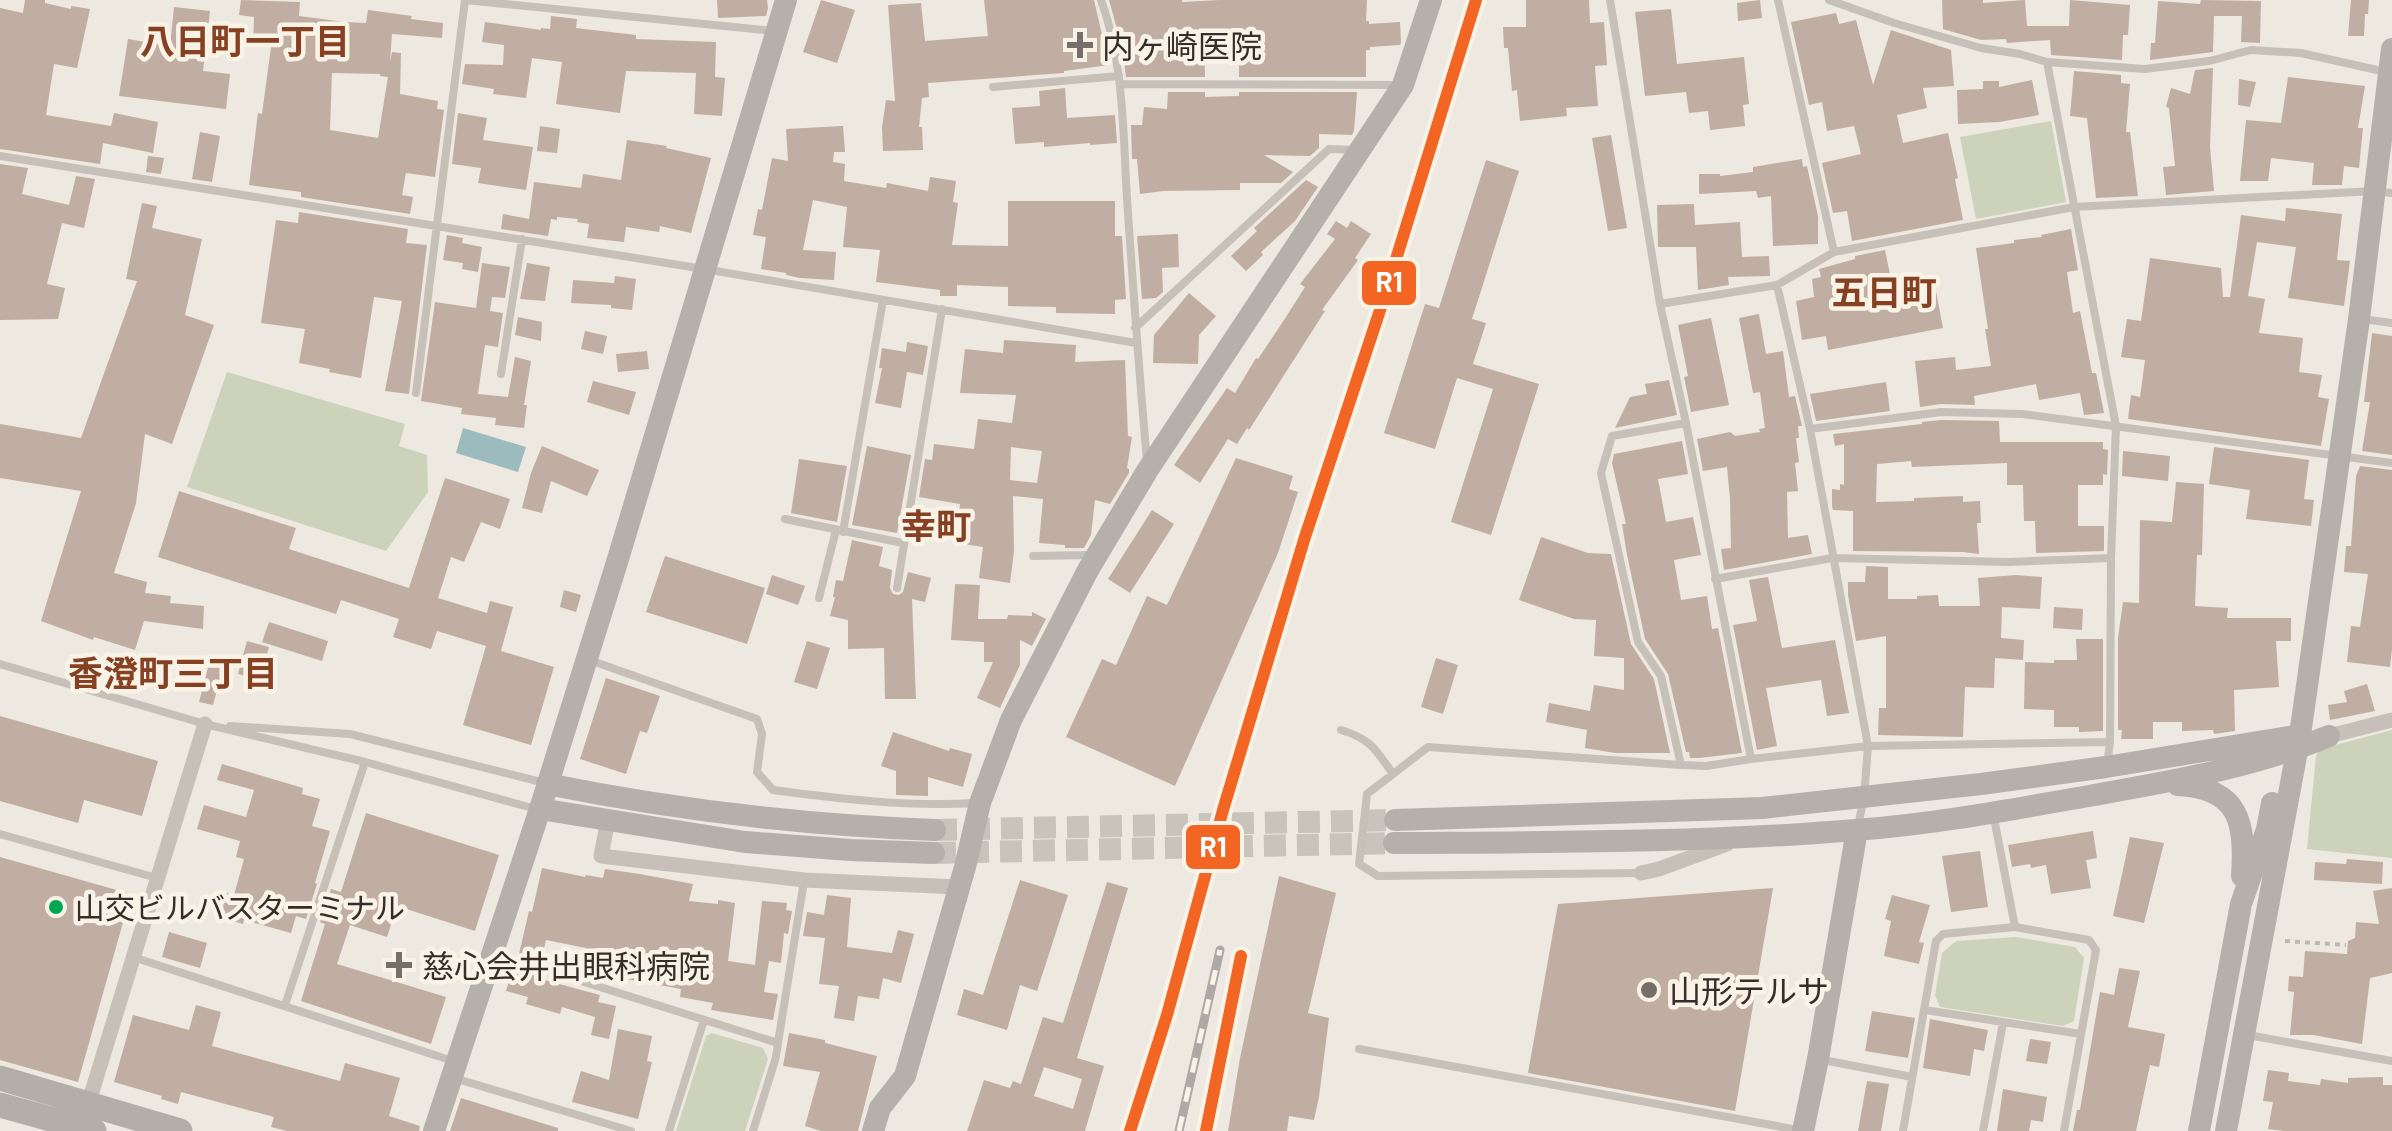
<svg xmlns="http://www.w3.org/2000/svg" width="2392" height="1131" font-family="Barlow,'Noto Sans JP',sans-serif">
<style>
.green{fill:#ccd3ba}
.water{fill:#9cbbbe}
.building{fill:#c0aea2;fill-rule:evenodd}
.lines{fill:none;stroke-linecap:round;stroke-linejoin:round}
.secondary-tunnel{stroke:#c8c3bb;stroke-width:22;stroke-dasharray:22 11;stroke-linecap:butt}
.path{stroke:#beb8b2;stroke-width:4;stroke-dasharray:5 5;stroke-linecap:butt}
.lane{stroke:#c6c0b9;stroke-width:8}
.street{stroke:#c6c0b9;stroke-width:15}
.secondary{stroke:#b6b0aa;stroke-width:22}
.primary{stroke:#b4aea9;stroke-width:25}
.rail-casing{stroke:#ada9a4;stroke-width:9}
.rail{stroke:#f9f3e7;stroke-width:5;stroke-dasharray:15;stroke-linecap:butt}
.rail-1-casing{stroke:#f9f3e7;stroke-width:20}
.rail-1{stroke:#f26522;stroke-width:12}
.poi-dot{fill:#766e68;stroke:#f9f3e7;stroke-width:4}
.bus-dot{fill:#00a651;stroke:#f9f3e7;stroke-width:4}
.labels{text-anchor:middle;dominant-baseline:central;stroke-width:9;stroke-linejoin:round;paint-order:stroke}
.bus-label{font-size:30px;fill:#362d28;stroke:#f9f3e7;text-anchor:start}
.poi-label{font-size:32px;fill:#362d28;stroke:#f9f3e7;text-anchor:start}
.neighbourhood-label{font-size:35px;font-weight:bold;fill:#854121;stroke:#f9f3e7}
.line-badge{stroke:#f9f3e7;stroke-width:4}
.badge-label{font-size:28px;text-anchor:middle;font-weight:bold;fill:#fff}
</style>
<rect width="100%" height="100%" fill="#ede8e0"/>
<path class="green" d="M2051,121L2066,202L1976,219L1960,137Z
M227,372L405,424L399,446L427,455L428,492L386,551L187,487Z
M2392,730V858L2307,849L2316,756L2320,749Z
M2016,937L2075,947L2084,958L2074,1021L2063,1026L1940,1007L1935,995L1942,953L1956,941Z
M712,1033L763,1048L768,1059L745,1131H676L706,1036Z"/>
<path class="water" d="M463,428L526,447L518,472L456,453Z"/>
<path class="building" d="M25,0H45V3L71,9V6L90,9L77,68L54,64L46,115L111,126L114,113L158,122L153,153L103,143L100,164L0,149V8L23,13Z
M241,0L300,2L299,16L345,22L366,23L368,10L412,16L411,19L443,23L442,38L392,34L390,62L392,52L401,53L400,94L438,101L437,109L444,110L435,177L406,173L402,195L413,197L410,214L301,197V192L249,185L258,113L262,114L271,47L253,46L254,17L239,15ZM332,73L380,74V76L388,77L378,138L330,130Z
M717,0H767L768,8L766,16L718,18Z
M821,0L855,10L837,63L803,52Z
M984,0H1094L1109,65L1064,71V73L928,83L929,97L922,98L919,127H922L923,150L883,151L882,128L886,100L895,101L888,5L921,3L925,41L988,36Z
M1109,0H1182V2L1220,0H1367L1366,21H1369V24L1400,22L1401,42L1400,45L1370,47V50H1366V77H1239V34H1204L1205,77H1126L1122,47Z
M1526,0H1589L1590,23L1604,22L1607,65L1595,66L1598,106L1566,108L1567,116L1520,121L1517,90L1512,91L1508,48H1504L1503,27H1526Z
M1760,0L1762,18L1738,21L1737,3Z
M1942,0H1983V3L2025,0L2027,26H2069L2070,0L2130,5L2128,35H2123L2122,60L2051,55L2050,40L2007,43L2006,39L1981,40L1943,29Z
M2201,0L2261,1L2260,43L2241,42L2242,16H2214L2213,52L2150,60L2151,43H2155L2158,1L2200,4Z
M2351,0H2369L2368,14H2365L2364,36H2348Z
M174,7L210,11L203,71L230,74L226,109L119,96L128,39L170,46Z
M1671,9L1677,64L1744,57L1749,104L1743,105L1745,126L1710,130L1708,111L1689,113L1686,92L1645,96L1635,12Z
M1836,13L1839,24L1856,20L1873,85L1891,30L1951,50L1954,86L1923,88L1927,108L1897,115L1903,143L1948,133L1958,178L1955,179L1963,220L1852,241L1847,211L1833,213L1822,163L1861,154L1854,126L1827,131L1822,102L1809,105L1791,22Z
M551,16L577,19L576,28L636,35V39L716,42L715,77L725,78L722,116L694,114L696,73L626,71L620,113L556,104L562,62L532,58L526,98L493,94L494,89L462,84L465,64L503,65L504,45L482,42L485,22L541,30V28L550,29Z
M2213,68L2210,147L2214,191L2166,195L2163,167L2175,166L2169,108L2166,107L2171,88L2190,94L2195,70Z
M2074,71L2121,75V83L2130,84L2126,132H2130L2138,196L2096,198L2087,118L2070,116Z
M2288,77L2365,86L2358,128H2363L2359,168L2344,166L2342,185H2312L2314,163L2271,158L2268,181H2240L2246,120L2281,123Z
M2239,79L2256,82L2250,107L2238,105Z
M2032,80L2039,115L1999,122L1958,124L1957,90L1983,89V81H1999V87Z
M1065,88L1067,118L1115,115L1117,143L1090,145V143L1044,147V142L1015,144L1012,108L1040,106L1039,91Z
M1168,92H1205V97L1239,96V92H1357L1354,131L1352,135L1319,134V148L1310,156L1264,155L1293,172L1281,183H1240V190L1163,191L1140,194L1137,159H1132L1131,125H1142L1144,107L1167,109Z
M458,113L487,118L483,140L533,147L526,190L478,183L481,168L452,164Z
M540,126L560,129L557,153L537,151Z
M843,126L845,152H834L833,162L845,164L844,181L886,188L887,183L928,191L930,177L956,181L953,202L958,203L952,245L1008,246V201H1115V236H1122L1126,299L1115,300V314L1056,313V307L1008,306V287L957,285V296H940V290L876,282L880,250L843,247L847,207L813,200L803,250L836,252L834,280L800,278L786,275V273L761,269L766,237L753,235L758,209L762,210L772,158L788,161L786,129Z
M200,132L220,136L212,182L192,179Z
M1611,135L1627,228L1608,231L1592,138Z
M627,140L667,146L666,148L711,158L691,233L660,226L659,232L626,227L624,242L587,238L589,224L577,222L578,219L557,217V220L551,219L548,236L501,229L503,214L529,219L534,182L581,188L583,174L621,180Z
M148,156L164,158L161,174L146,172Z
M1802,159L1803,167L1807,166L1818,216V244L1773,246L1771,196L1758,198L1756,191L1699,194V174H1720V176L1753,172V167Z
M1486,160L1519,171L1472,319L1486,323L1473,364L1539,384L1491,535L1451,522L1493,389L1457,378L1435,449L1384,433L1425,304L1439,308Z
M0,164L28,168L22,194L69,205L76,176L95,179L84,228L62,223L47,284L65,288L58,319L0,320Z
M1306,180L1318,187L1295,221L1261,252L1263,255L1246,271L1231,256L1257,231L1254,228Z
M142,203L157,206L152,228L202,239L185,315L214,325L172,444L145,434L136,503L114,573L147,582L145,593L171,596L170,603L204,606L203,629L144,621L135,650L94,637L93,640L41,621L81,491L0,478V424L81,438L137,281L126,279Z
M1694,204L1695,225L1740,222L1742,257L1769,256L1770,276L1728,277L1729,285L1698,290L1696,247H1658L1657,205Z
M2286,208L2342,214L2337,260L2350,261L2344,306L2288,298L2296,247L2257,242L2248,296L2265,299L2259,333L2303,338L2299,372L2322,375L2318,397L2329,399L2321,446L2128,419L2131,395L2140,397L2145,360L2121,357L2127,319L2141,321L2150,258L2221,268L2223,297H2230L2241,215L2285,221Z
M299,212L408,229L406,243L427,245L409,394L385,391L402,301L374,297L361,378L329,372L330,369L299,363L305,329L261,323L276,220L298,223Z
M1336,221L1347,228L1351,221L1371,234L1355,258L1358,260L1322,310L1325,311L1249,430L1247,428L1237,444L1228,439L1200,483L1174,465L1227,388L1235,393L1256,358L1258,359L1286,317L1305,287L1300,284L1335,239L1327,234Z
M2071,229L2078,270L2067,272L2073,313L2080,311L2092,373H2096L2104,413L2084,415L2080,393L2039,400L2036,384L1974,396L1975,405L1941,404L1920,407L1915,361L1955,357L1956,370L1991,366L1985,329H1988L1976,248L2014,243V240L2042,237L2041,235Z
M1178,234L1179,267L1162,268L1163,292L1156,298L1142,299L1137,236Z
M447,235L463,238L462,243L482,247L478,272L462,269L463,263L443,260Z
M1885,250L1895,299L1936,291L1943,328L1828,350L1826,336L1802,340L1796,301L1814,297L1812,279L1821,277L1819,269L1855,259V256Z
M482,263L510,267L505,298L492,297L490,311L503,313L498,347L485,345L478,394L508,397L515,357L531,361L524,405H527L524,428L495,425L496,418L461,414L462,408L421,401L435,302L476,308Z
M527,263L550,267L545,301L520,299Z
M615,276L636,279L632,310L611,308V305L571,303L573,280L614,283Z
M1189,293L1216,316L1199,335L1198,364L1153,363L1154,335Z
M1759,314L1766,354L1783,351L1789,397L1795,396L1802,426H1798L1799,438H1796L1799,462L1795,463L1798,491L1787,492L1788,538L1808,535L1812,554L1724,570L1721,549L1731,548L1730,499L1727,467L1703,471L1697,439L1730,432L1735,436L1760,432L1759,429L1765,428L1760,392L1753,393L1739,318Z
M518,317L542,322L541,341L515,335Z
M1711,318L1729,405L1691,412L1684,377L1688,376L1678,325Z
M585,331L607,336L603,354L581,349Z
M2372,333L2392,336V455L2362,451L2370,402H2364Z
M1004,340L1076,345L1075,362L1125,360L1128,436L1132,437L1127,468L1129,469V473L1110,504L1095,500L1091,535L1084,548H1065V545L1039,543L1043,499L1013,496L1014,551L1010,583L979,578L983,547L957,543L960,504L919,497L925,459L932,460L934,444L974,449L978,419L1012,423L1016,395L960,393L965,349L1003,353ZM1011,447L1042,451L1037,483L1010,480Z
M907,342L928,346L923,375L907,372L901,408L875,403L882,368H879L882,348L906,352Z
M647,351L649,369L618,372L616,354Z
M1669,380L1677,415L1615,428L1630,397L1647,394L1645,384Z
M593,381L636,392L629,415L587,402Z
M1886,382L1890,411L1816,421L1810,394Z
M1941,420L1999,421L2000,442H2103V449L2108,450L2107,475L2103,474V485H2078V526H2104V551L2036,553L2035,521H2024L2023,485H2007V463L1912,467L1911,461L1877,464L1876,502L1914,501V498L1963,496V502L1980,501L1981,523H1977L1979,554L1963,552L1853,551V511L1833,510L1832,506V489L1840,490V484L1844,485V444L1835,446L1833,434L1922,424V422Z
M1682,441L1688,474L1658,479L1666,522L1693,517L1701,555L1674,560L1681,600L1707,596L1712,629L1718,628L1742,753L1699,758H1690L1689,752H1686L1668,674L1645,639L1627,555L1622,524H1626L1612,463L1614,454Z
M542,446L599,470L587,496L551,481L542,513L522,508L531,473Z
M867,446L911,455L897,533L852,525Z
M2214,447L2309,460L2304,499L2314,500L2311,526L2246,519L2250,490L2209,484Z
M2123,451L2170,456L2168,481L2122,476Z
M1236,458L1293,476L1289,489L1298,492L1278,553L1175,786L1066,737L1102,659L1116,665L1147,596L1167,605Z
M799,459L847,466L837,522L791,513Z
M2360,466L2392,470V649L2390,667L2347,662L2351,626L2360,627L2368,574L2344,572L2346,546H2351L2356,476Z
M445,478L510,499L500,529L481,522L464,562L451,557L438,598L487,613L490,601L513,607L501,651L554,667L531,745L463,725L486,646L437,631L431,649L393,637L399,619L341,600L336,614L158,557L179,491L296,528L289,549L409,588Z
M2176,482L2204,484L2202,555H2197L2195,606L2228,608L2227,618H2291V641H2276L2279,687L2234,690L2235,731L2214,734L2213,730L2182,731V722H2153V739H2121L2122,730H2118V638L2123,602L2139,603L2140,520L2172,522Z
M1152,510L1174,524L1130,593L1108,579Z
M1541,537L1588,553L1611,554L1631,644L1654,679L1670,753H1615L1585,748L1587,730L1546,722L1549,703L1590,711L1594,685L1624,690V658L1594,656L1596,620L1574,619L1519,600Z
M852,540L883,547L879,566L892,570L890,588L893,594L899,595L903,592L908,572L931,578L925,602L912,599L916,699H885L884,648L848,649V620L830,616L835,597H833L836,580L843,581Z
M665,556L765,588L747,644L646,612Z
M1866,566L1888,567V599H1917V596L1938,595L1939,606H1980L1978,578L2016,575L2042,577L2040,609L2002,607L2001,638L2024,640L2023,660L1995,658L1994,688L1965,687L1963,737L1878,735L1879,708H1886V636L1856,641L1848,595V582H1865Z
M772,575L805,586L798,605L766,594Z
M1768,577L1782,648L1835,640L1849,713L1827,716L1821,680L1766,688L1777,746L1757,750L1733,625L1757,621L1749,580Z
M955,584L980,585L978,619H1007L1008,615L1032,616V612L1046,619L1032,646L1020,640V665L1000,708L977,698L993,662H984V642L951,640Z
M564,590L581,595L576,612L560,607Z
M2054,607L2083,609L2082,630L2053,628Z
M269,622L328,641L322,661L262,642Z
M2076,639H2103V731L2079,732V727H2054V710L2024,709L2025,662L2054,663V660H2077Z
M247,641L269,647L260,680L238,674Z
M807,641L830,648L817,689L794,682Z
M1436,658L1458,665L1443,714L1421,707Z
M209,664L223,668L213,705L199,702Z
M606,678L660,696L647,733L640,731L626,774L580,759Z
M2367,684L2375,711L2330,720L2328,705L2347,702L2344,691Z
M0,716L158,761L142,816L84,800L78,823L0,801Z
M893,732L949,751L950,748L972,754L963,787L928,777V796L896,795V771L881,766Z
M222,764L303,788L302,794L320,799L312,826L330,831L315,883L317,884L306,919L296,916L291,933L244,920L243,924L220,917L227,893L234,895L244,859L236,857L240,841L197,829L204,805L246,817L254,790L217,780Z
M366,813L499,855L475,931L397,906L387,937L350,925L337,964L446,997L431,1044L301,1001L325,924L320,922L331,889L341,892Z
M2093,831L2097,858L2086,860L2091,888L2051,894L2046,865L2031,868L2030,864L2012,867L2008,845Z
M2130,837L2164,843L2144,923L2113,916Z
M1980,851L1988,907L1951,912L1942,856Z
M0,857L131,894L78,1082L0,1060Z
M2347,859L2383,862L2382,884L2314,880L2315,862L2346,864Z
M542,868L585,877L586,875L603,878L605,869L640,874L693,884L689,901L718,904V900L735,903L728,961L755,965L762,901L787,903L786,910L792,911L788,934L784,933L781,963L769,961L764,992L778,994L773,1020L711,1010L713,1003L680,997L681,989L605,975L603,980L581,973L586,948L546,940L541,961L519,954L529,911L532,912Z
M1279,876L1336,893L1308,1013L1329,1018L1319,1097L1314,1120L1289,1116L1287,1131H1228L1240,1058Z
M1020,880L1068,895L1037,991L1020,985L1007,1030L957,1015L964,989L983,995Z
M1107,882L1128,888L1077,1058L1104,1066L1085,1131H967L984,1080L1010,1088L1013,1081L1021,1084L1043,1017L1063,1023ZM1044,1067L1082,1079L1073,1109L1034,1096Z
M1773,888L1735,1111L1528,1073L1558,904Z
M2392,888V973L2370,978L2362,1044L2313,1035H2290L2294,992L2288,991L2289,976L2303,977L2305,951L2347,954L2348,941L2355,938L2356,922L2379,924L2373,891Z
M827,895L851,898L847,947L892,953L898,930L914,934L901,983L883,978L879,999L858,996L854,1021L834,1018L839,986L819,984L825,938L803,936L807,912L824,915Z
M1892,895L1930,905L1919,942L1924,943L1919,964L1884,956L1891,921L1885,919Z
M169,932L207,943L200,968L162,957Z
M516,968L538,975L537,978L600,995L598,1002L616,1006L609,1039L591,1035L595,1017L562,1007L560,1014L526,1004L528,997L506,991L512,971L515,972Z
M2119,968L2140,971L2128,1027L2165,1034L2159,1067L2150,1065L2136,1131H2073L2077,1110H2080L2100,992L2114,995Z
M196,1005L221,1012L212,1046L340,1081L345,1063L400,1078L389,1116L420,1126L419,1131H287L271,1127L274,1117L181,1092L178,1104L161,1099L162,1096L114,1082L133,1015L189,1030Z
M1872,1011L1915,1018L1908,1058L1865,1051Z
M1930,1019L1988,1030L1984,1051L1974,1049L1970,1076L1923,1068Z
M618,1029L652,1036L647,1061L652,1062L638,1119L572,1102L581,1071L609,1080Z
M789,1033L825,1040V1043L877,1056L858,1131H821L805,1126L820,1072L783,1066Z
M2030,1039L2051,1042L2047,1064L2026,1061Z
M2268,1070L2289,1073L2288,1081L2320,1085L2321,1079L2348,1083V1078L2383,1077V1085H2392V1131H2284L2268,1129L2273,1102L2263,1101Z
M1867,1081L1889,1084L1881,1131H1858Z
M2003,1089L2047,1097L2043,1122L2031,1120L2029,1131H1997Z
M461,1098L558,1128V1131H450Z"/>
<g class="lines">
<path class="secondary-tunnel" d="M935,830L1395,820
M934,853L1394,843"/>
<path class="path" d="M2285,941L2346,945"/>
<path class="lane" d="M1101,0C1124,63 1123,132 1127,199C1133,286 1139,374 1147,461
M1610,0L1660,304L1686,423L1751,759L1868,746L2110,742L2107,765
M1778,0L1834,252
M1829,0L1894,23L1981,48L2020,54L2047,62L2145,69L2209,61L2251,50L2301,53L2386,72
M2047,62L2116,426L2111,558L2110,742
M1120,84L1398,85
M993,87L1119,76
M0,156L704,269L1136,343
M1777,285L1810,429L1868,746L1864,797L1858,826
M1660,304L1777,285L1834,252L2074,207L2374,191L2392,193
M2362,319L2392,323
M1135,328L1329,149L1356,150
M501,374L522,239
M416,393L465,0L773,31
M1810,429L1941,412L2022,414L2392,463
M785,519L903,543
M843,532L883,300
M1033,556L1092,555
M1715,579L1832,558L2009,562L2111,558
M897,588L942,309
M819,598L836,530
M592,661L757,719L762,734L757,772L773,790C841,799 907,807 975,803
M0,664L205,724L365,762L536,809
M230,726L350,734L545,783
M1341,730C1371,739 1376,750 1393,774
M1681,765L1661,676L1638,642L1601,473L1612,436L1686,423
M1994,818L2015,927
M0,834L157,878
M1641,873L1378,876L1359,864L1367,794L1428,747L1681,765L1706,766L1751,759
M495,954L778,1043L804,881
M133,957L453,1061
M285,1005L365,762
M1925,1010L2081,1034
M2248,1035L2392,1061
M1359,1049L1798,1130
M1823,1060L1912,1077
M454,1078L631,1131
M669,1131L704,1020
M753,1131L776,1057L778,1043
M1903,1131L1936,941L1943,934L2015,927L2089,940L2096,950L2064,1131
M1983,1131L2003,1023"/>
<path class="street" d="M2329,736L2392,720
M608,820L601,856L804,880L958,887
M1641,873L1659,869L1727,844
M87,1108L205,724"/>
<path class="secondary" d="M547,784C675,810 805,825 935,830
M2178,785C2239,788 2246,822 2242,876
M540,809L745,842L850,850L934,853
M1395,820L1762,808L1981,784L2106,767L2295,736
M1394,843C1547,842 1702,843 1855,830C1935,824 2015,809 2094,795C2173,781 2255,767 2329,736
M434,1131L540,809L618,559L786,0
M873,1131L880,1108L905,1076L965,867L980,803L1011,720L1088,570L1147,471L1403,85L1431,0
M1803,1131L1818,1059L1857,830
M2199,1131L2241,904L2267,829L2272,803
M2226,1131L2300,735L2359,319L2392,49"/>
<path class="primary" d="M0,1078L180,1131
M0,1105L94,1131"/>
<g class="rail-casing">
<path id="rail" d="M1217,1072L1241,956
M1179,1131L1220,950"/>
</g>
<use href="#rail" class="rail"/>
<g class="rail-1-casing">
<path id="rail-1" d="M1130,1131L1167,1015L1223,810L1304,540L1385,295L1476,0
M1206,1131L1241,956"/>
</g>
<use href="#rail-1" class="rail-1"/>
</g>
<g class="poi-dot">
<path d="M1075 30h10v10h10v10h-10v10h-10v-10h-10v-10h10z"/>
<path d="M394 950h10v10h10v10h-10v10h-10v-10h-10v-10h10z"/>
<circle cx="1649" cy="990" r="10"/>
</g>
<circle class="bus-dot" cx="56" cy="907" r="9"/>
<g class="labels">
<g class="bus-label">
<text x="75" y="907">山交ビルバスターミナル</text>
</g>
<g class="poi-label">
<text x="1102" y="45">内ヶ崎医院</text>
<text x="422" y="965">慈心会井出眼科病院</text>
<text x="1669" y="990">山形テルサ</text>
</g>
<g class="neighbourhood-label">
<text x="245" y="40">八日町一丁目</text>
<text x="1884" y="291">五日町</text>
<text x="936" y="525">幸町</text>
<text x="173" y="672">香澄町三丁目</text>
</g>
</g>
<g class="line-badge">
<rect x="1360" y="259" width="58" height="48" rx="10" fill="#f26522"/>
<rect x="1184" y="823" width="58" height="48" rx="10" fill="#f26522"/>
</g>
<g class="badge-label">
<text x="1389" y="292">R1</text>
<text x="1213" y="857">R1</text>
</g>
</svg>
